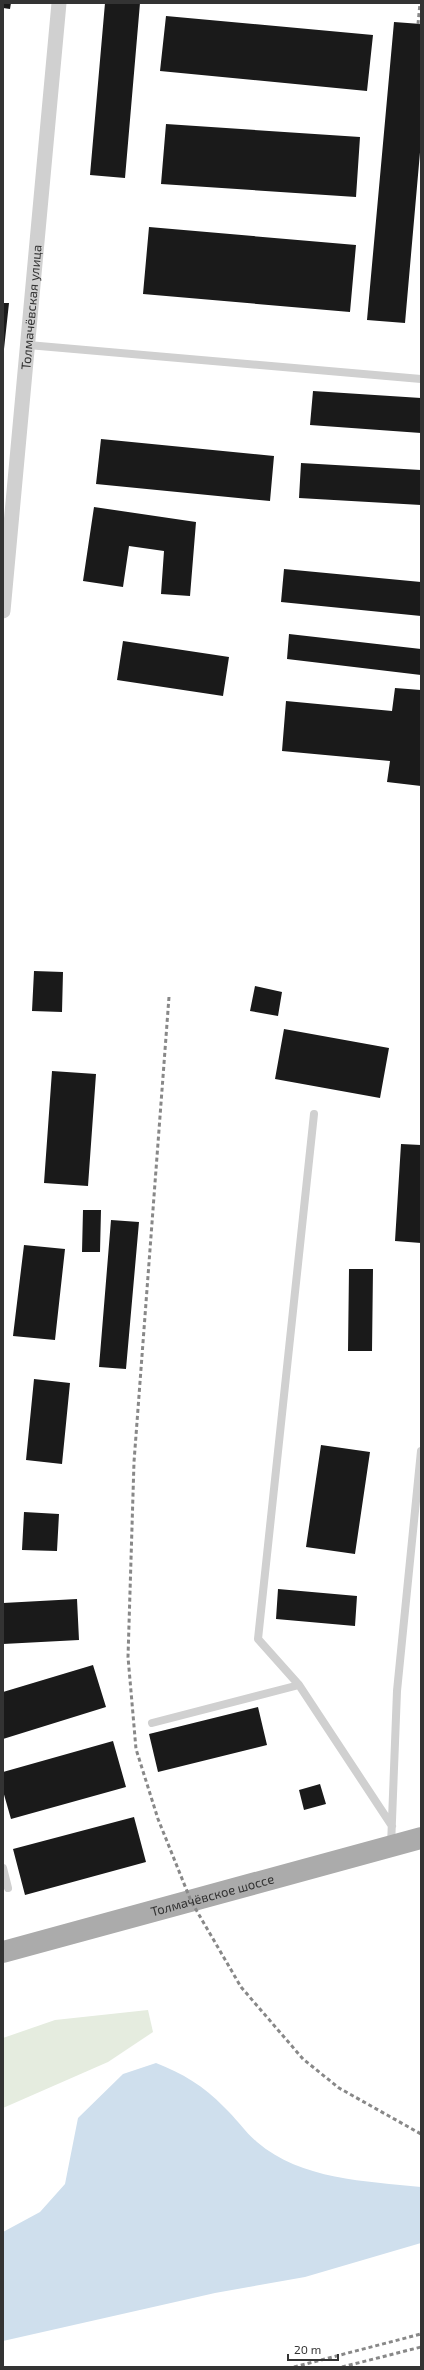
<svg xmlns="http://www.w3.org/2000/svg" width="424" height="2370" font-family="'Exo 2',sans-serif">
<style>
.green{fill:#e5ecdf}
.water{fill:#cfdfed}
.building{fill:#1a1a1a}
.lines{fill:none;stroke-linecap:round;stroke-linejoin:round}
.service{stroke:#d0d0d0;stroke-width:8}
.minor{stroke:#d0d0d0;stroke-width:15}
.primary{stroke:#ababab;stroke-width:22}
.rail{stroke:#888;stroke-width:3;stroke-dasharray:4 3;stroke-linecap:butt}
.labels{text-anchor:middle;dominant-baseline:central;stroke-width:4;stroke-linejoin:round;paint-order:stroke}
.street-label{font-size:13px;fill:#333;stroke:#fff}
</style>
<rect width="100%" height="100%" fill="#fff"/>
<path class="green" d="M148,2010L153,2032L108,2062L3,2108V2038L55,2020Z"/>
<path class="water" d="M156,2063C182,2073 204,2086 224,2107C236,2118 245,2132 257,2142C301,2180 366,2181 421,2187V2243L305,2277L215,2293L3,2341V2232L40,2212L65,2184L78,2118L123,2074Z"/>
<path class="building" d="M3,3H11L10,9L3,8Z
M105,3H140L125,178L90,175Z
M166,16L373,35L367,91L160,71Z
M394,22L421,24V141L405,323L367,320Z
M166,124L360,137L356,197L161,184Z
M149,227L356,245L350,312L143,294Z
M3,303H9L4,349H3Z
M313,391L421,398V433L310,425Z
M101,439L274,456L270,501L96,484Z
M301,463L421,470V505L299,498Z
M94,507L196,522L190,596L161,594L164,551L129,546L123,587L83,581Z
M284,569L421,582V616L281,602Z
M289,634L421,649V675L287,659Z
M123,641L229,657L223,696L117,680Z
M395,688L421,690V786L387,782L390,761L282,751L286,701L392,711Z
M34,971L63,972L62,1012L32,1011Z
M255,986L282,992L278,1016L250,1011Z
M284,1029L389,1048L380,1098L275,1079Z
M52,1071L96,1074L88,1186L44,1183Z
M401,1144L421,1145V1243L395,1241Z
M83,1210H101L100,1252H82Z
M111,1220L139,1222L126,1369L99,1367Z
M24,1245L65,1249L55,1340L13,1336Z
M349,1269H373L372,1351H348Z
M34,1379L70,1383L62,1464L26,1460Z
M321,1445L370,1452L355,1554L306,1547Z
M24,1512L59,1514L57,1551L22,1550Z
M278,1589L357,1596L355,1626L276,1619Z
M77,1599L79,1640L3,1644V1603Z
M93,1665L106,1707L3,1739V1692Z
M258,1707L267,1745L158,1772L149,1734Z
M113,1741L126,1787L11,1819L3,1791V1772Z
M320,1784L326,1804L304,1810L299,1790Z
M134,1817L146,1862L25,1895L13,1849Z"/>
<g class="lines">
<path class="service" d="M28,345L421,379
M314,1114L258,1639L299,1685L392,1826
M152,1723L299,1685
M391,1846L397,1691L421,1451
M3,1868L8,1888"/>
<path class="minor" id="s1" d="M3,611L59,3"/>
<path class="primary" id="s2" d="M3,1952L421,1838"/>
<path class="rail" d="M418,24L420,3
M169,997L134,1462L128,1657L136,1749L158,1819L191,1901L241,1987L303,2059L339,2088L421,2134
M294,2367L421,2334
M342,2367L421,2347"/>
</g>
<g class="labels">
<g class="street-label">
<text stroke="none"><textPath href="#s1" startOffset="305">Толмачёвская улица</textPath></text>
<text stroke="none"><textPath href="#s2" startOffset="217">Толмачёвское шоссе</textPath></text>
</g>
</g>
<rect width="424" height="2370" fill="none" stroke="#333333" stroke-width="8"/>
<path d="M288 2354v6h50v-6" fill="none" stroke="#333333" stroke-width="2"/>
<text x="294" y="2354" font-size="12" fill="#333333" stroke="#ffffff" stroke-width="3" paint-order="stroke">20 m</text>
</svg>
